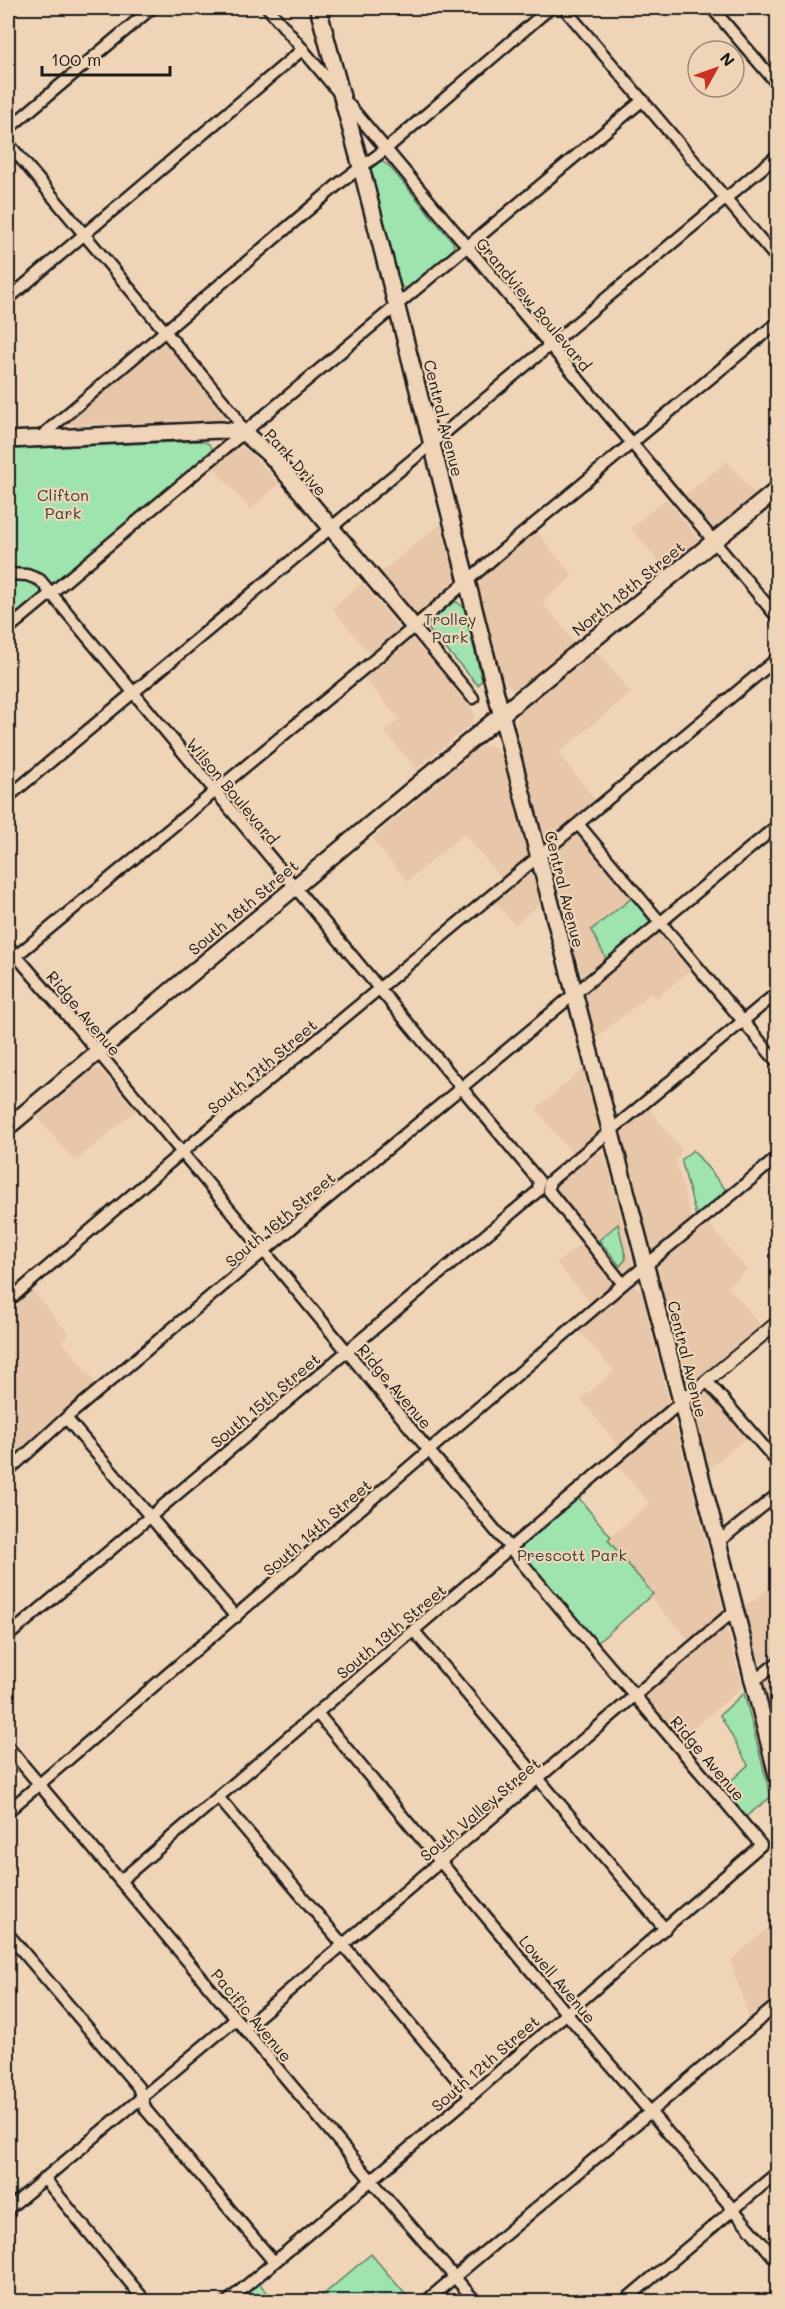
<svg xmlns="http://www.w3.org/2000/svg" width="785" height="2309" font-family="Mali,sans-serif">
<style>
.built{fill:#e7c6a9}
.green{fill:#9fe3af;stroke:#5e8066;stroke-width:1.5}
.lines{fill:none;stroke-linecap:round;stroke-linejoin:round}
.minor-casing{stroke:#1c1c1c;stroke-width:15}
.tertiary-casing{stroke:#1c1c1c;stroke-width:16}
.secondary-casing{stroke:#1c1c1c;stroke-width:20}
.minor{stroke:#f0d4b7;stroke-width:10}
.tertiary{stroke:#f0d4b7;stroke-width:12}
.secondary{stroke:#f0d4b7;stroke-width:15}
.labels{text-anchor:middle;dominant-baseline:central;stroke-width:4.5;stroke-linejoin:round;paint-order:stroke}
.street-label{font-size:16px;fill:#1c1c1c;stroke:#f0d4b7}
.park-label{font-size:16px;fill:#364439;stroke:#f0d4b7}
</style>
<rect width="100%" height="100%" fill="#f0d4b7"/>
<filter id="ink" filterUnits="userSpaceOnUse"><feTurbulence type="fractalNoise" baseFrequency=".0167" numOctaves="2"/><feDisplacementMap in="SourceGraphic" scale="12" xChannelSelector="R" yChannelSelector="G"/><feConvolveMatrix kernelMatrix="1 2 1 2 8 2 1 2 1" color-interpolation-filters="sRGB"/></filter>
<g filter="url(#ink)">
<path class="built" d="M161,341L164,342L225,413L226,417L224,420L71,425L68,423V419Z
M235,444L249,452L279,484L250,510L211,464Z
M727,461L757,496L718,527L713,528L684,496Z
M666,499L698,538L699,542L696,547L666,571L631,528Z
M441,524L456,578L453,584L418,613H414L380,573Z
M535,530L573,576L542,602L577,645L524,688L518,691L512,689L502,679L477,583L483,574Z
M362,583L398,627V630L369,653L332,608Z
M405,638L414,640L474,712L473,722L469,726L416,769L385,732L399,719L361,674Z
M596,651L631,693L558,753L597,802L549,839L544,837L540,832L516,726L517,719L520,713Z
M486,745L495,747L502,757L528,855L525,860L502,879L464,834L407,881L372,839L479,747Z
M574,833H578L632,898L591,930L607,960L590,975L585,976L581,973L549,859L552,850Z
M528,872H531L533,876L541,903L515,925L494,900Z
M656,932H660L691,969L657,998L651,993L596,1038L584,995L588,988Z
M93,1069L101,1070L136,1110L75,1162L37,1117Z
M583,1069L599,1130L596,1136L573,1155L536,1109Z
M647,1107L682,1150L676,1161L691,1220L659,1246L654,1247L650,1246L621,1132L623,1128Z
M599,1150L605,1156L633,1265L632,1269L627,1272H622L617,1267L555,1191V1185L596,1151Z
M708,1223L747,1270L728,1286L761,1326L690,1384L685,1380L657,1270L659,1265Z
M583,1242L617,1283L592,1304L557,1263Z
M633,1286L641,1291L669,1403L667,1408L620,1449L581,1399L614,1371L579,1330Z
M31,1289L69,1334L62,1341L96,1383L8,1461V1309Z
M709,1392L748,1436L708,1469L692,1406L698,1398Z
M669,1422L676,1427L723,1609L721,1613L689,1640L650,1597L653,1595L607,1540L649,1503L617,1465L664,1424Z
M777,1581V1654L768,1663L761,1664L756,1659L743,1605L752,1602Z
M723,1628L727,1630L729,1636L742,1687L680,1740L645,1698V1694Z
M777,1669V1738L763,1683Z
M777,1921V1994L749,2017L730,1961Z"/>
<path class="green" d="M380,160L389,166L453,242L454,246L449,255L408,289L401,287L371,171V166Z
M199,441C206,442 209,443 212,448L211,453L8,622V449Z
M457,602L464,608L482,680L478,685L430,631L428,626L429,622L452,603Z
M632,898L649,920L650,924L607,960L591,930Z
M693,1150L726,1190L696,1216L682,1163V1159Z
M618,1224L626,1259L620,1266L599,1240Z
M578,1497L611,1537L608,1540L653,1594L597,1643L519,1552L518,1548Z
M744,1693L771,1797L744,1818L721,1790L748,1765L720,1715Z
M371,2254L411,2301H316Z
M257,2281L275,2301L232,2302Z"/>
<g class="lines">
<g class="minor-casing">
<path id="minor" d="M268,8L778,618
M564,8L778,260
M712,8L778,85
M8,129L152,8
M8,143L234,414L243,432
M8,299L303,49
M39,438L341,182L386,149L550,8
M8,574L27,575L40,580L539,1181L538,1191L8,1636
M414,627L473,698
M8,629L643,100
M8,797L778,155
M578,824L778,1063
M8,946C178,1144 342,1347 510,1548C592,1648 679,1745 761,1845L471,2096L227,2302
M16,956L414,627L504,549L778,322
M623,1284L549,1191V1182L778,992
M8,1301L182,1152L778,658
M707,1381L778,1463
M66,1418L236,1617
M8,1471L66,1418L263,1252L778,825
M718,1542L778,1494
M414,1631L665,1929
M753,1682L778,1662
M317,1713L566,2013L778,2262
M8,1747L371,2180L476,2302
M218,1797L471,2096
M8,1811L623,1284L778,1157
M120,1881L680,1403
M8,1934L138,2087L146,2110L274,2262
M244,2029L734,1611
M44,2178L146,2302
M8,2209L236,2019
M425,2302L778,2004
M623,2302L778,2172"/>
</g>
<g class="tertiary-casing">
<path id="tertiary" d="M680,1403L778,1322"/>
</g>
<g class="secondary-casing">
<path id="secondary" d="M318,8L361,167L482,640L718,1542L778,1779
M8,440L220,430L243,432L272,457L414,627
M8,1127L501,715L778,489"/>
</g>
<use href="#minor" class="minor"/>
<use href="#tertiary" class="tertiary"/>
<use href="#secondary" class="secondary"/>
</g>
</g>
<g class="labels">
<g class="street-label">
<text transform="translate(534 304) rotate(50)">Grandview Boulevard</text>
<text transform="translate(444 418) rotate(76)">Central Avenue</text>
<text transform="translate(296 462) rotate(48)">Park Drive</text>
<text transform="translate(628 588) rotate(-39)">North 18th Street</text>
<text transform="translate(233 791) rotate(50)">Wilson Boulevard</text>
<text transform="translate(565 889) rotate(76)">Central Avenue</text>
<text transform="translate(243 907) rotate(-40)">South 18th Street</text>
<text transform="translate(84 1013) rotate(50)">Ridge Avenue</text>
<text transform="translate(262 1066) rotate(-40)">South 17th Street</text>
<text transform="translate(280 1219) rotate(-40)">South 16th Street</text>
<text transform="translate(688 1359) rotate(76)">Central Avenue</text>
<text transform="translate(395 1386) rotate(50)">Ridge Avenue</text>
<text transform="translate(265 1400) rotate(-40)">South 15th Street</text>
<text transform="translate(317 1527) rotate(-41)">South 14th Street</text>
<text transform="translate(391 1631) rotate(-40)">South 13th Street</text>
<text transform="translate(708 1758) rotate(50)">Ridge Avenue</text>
<text transform="translate(480 1809) rotate(-40)">South Valley Street</text>
<text transform="translate(558 1979) rotate(50)">Lowell Avenue</text>
<text transform="translate(252 2015) rotate(50)">Pacific Avenue</text>
<text transform="translate(485 2063) rotate(-41)">South 12th Street</text>
</g>
<g class="park-label">
<text x="63" y="494">Clifton<tspan x="63" dy="18">Park</tspan></text>
<text x="450" y="618">Trolley<tspan x="450" dy="18">Park</tspan></text>
<text x="572" y="1554">Prescott Park</text>
</g>
</g>
<rect width="785" height="2309" fill="none" stroke="#f0d4b7" stroke-width="30"/>
<rect x="15" y="15" width="755" height="2279" fill="none" stroke="#1c1c1c" stroke-width="2" filter="url(#ink)"/>
<g transform="translate(716 69) rotate(50)"><circle r="28" fill="#f0d4b7" stroke="#9b8a79" stroke-width="1.5"/>
<path d="M0-4.5L10 22L0 15L-10 22Z" fill="#c8321e"/>
<text y="-9" font-size="16" font-weight="bold" text-anchor="middle" fill="#1c1c1c">N</text>
</g>
<path d="M42 66v9h128v-9" fill="none" stroke="#1c1c1c" stroke-width="3"/>
<text x="51" y="66" font-size="18" fill="#1c1c1c" stroke="#f0d4b7" stroke-width="4.5" paint-order="stroke">100 m</text>
</svg>
